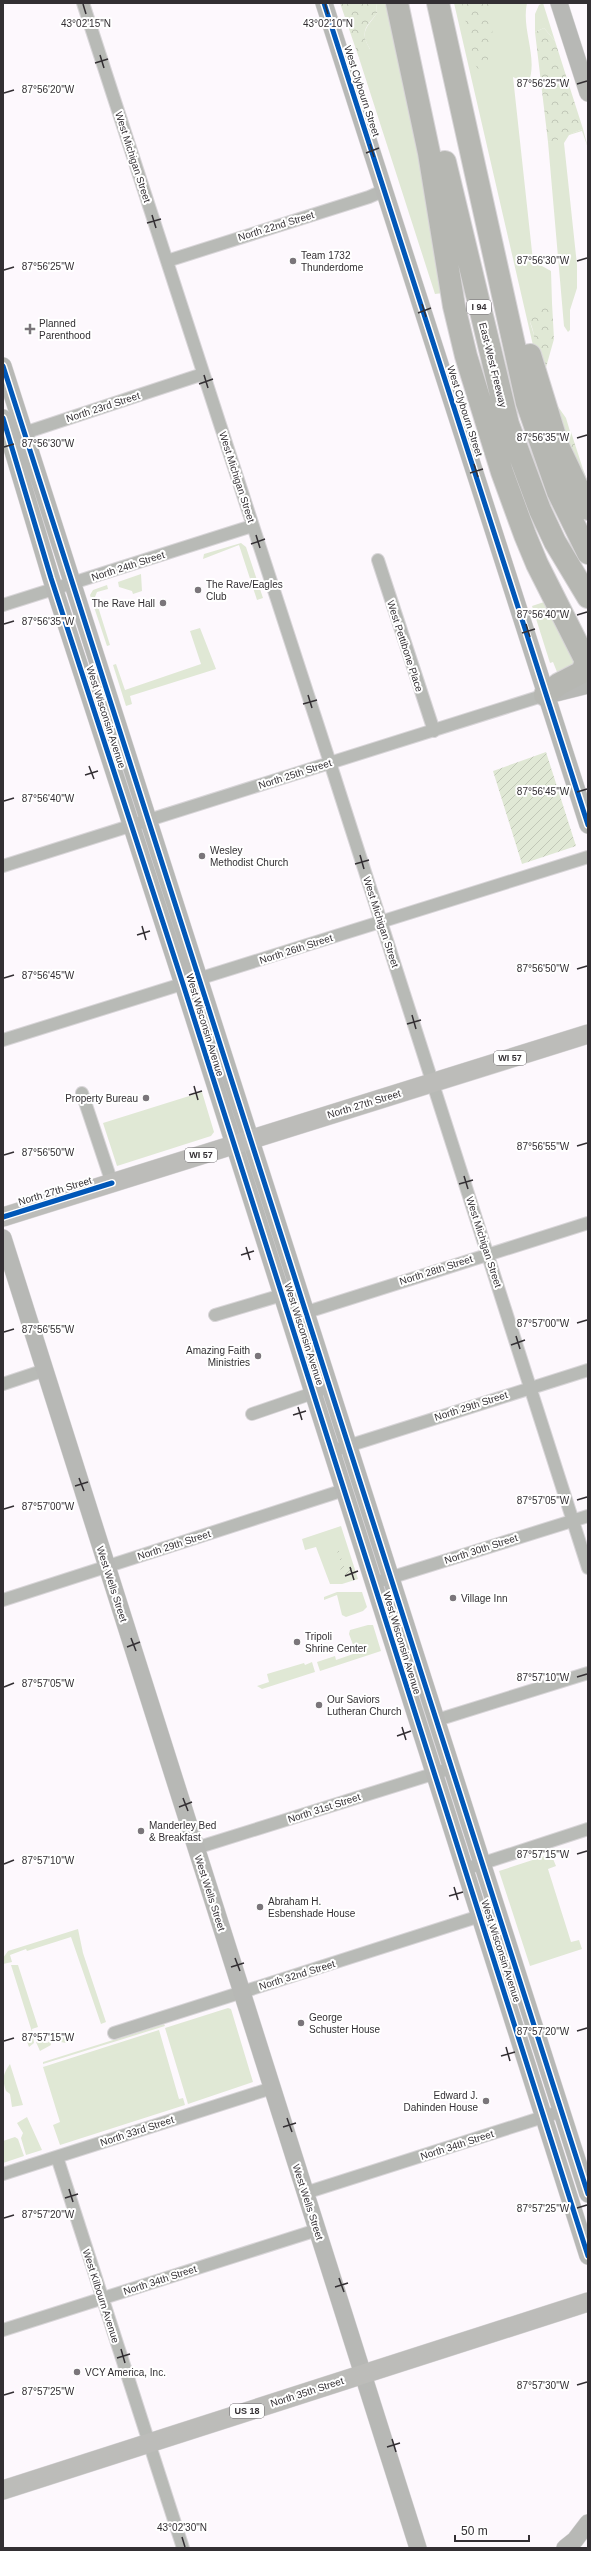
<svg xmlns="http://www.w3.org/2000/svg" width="591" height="2551" font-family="Helvetica,sans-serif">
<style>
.grass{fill:#e0e8d5}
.forest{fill:url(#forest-crowns)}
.garden{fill:url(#garden-furrows)}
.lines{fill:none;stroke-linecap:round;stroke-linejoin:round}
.street-casing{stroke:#d8d5d8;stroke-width:14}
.secondary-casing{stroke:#d8d5d8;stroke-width:18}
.primary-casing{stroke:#d8d5d8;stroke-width:20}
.highway-casing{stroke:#d8d5d8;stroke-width:24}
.street{stroke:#b8bab6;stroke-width:12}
.secondary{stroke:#b7b8b5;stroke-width:17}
.primary{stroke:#bcbcb9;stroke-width:19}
.highway{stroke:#b6b7b2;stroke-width:22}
.cycleway-casing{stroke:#fff;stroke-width:8}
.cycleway{stroke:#0057b8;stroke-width:5}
.ticks{fill:none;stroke:#332f33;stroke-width:1.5}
.poi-dot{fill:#7a757a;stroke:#fff;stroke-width:1.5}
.labels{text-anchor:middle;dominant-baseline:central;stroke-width:4;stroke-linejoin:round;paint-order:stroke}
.shield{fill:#fff;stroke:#706d70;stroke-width:1}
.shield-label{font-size:9px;font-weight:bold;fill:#332f33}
.street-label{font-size:10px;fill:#332f33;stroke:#fff}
.poi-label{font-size:10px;fill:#332f33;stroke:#fff;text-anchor:start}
.ticks-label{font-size:10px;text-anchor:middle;fill:#332f33;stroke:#fff;stroke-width:4;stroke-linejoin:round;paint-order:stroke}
</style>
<defs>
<pattern id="forest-crowns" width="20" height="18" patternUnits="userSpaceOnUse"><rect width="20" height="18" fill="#e0e8d5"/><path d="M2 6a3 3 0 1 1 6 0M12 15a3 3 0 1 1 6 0" fill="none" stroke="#c1c7b7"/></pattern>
<pattern id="garden-furrows" width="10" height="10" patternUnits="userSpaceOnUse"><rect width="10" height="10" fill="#e0e8d5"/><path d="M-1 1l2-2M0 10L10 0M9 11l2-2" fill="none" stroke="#c1c7b7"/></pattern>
</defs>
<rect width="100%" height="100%" fill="#fdf8fd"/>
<path class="grass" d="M376,3H386L401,58L443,293L435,294L359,58L370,49C359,31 367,28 377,13Z
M454,3H527C521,30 539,58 528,84L513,77L533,261L551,271L552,303L530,322L541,358L544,360L552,398L566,418L581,468L583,469L588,482V497L541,380Z
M543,3L555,41L544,28L535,32V14L539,5Z
M583,129L588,148L582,131L569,135L564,143L577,265V288L570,310V330L568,332L564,326L548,142Z
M241,543L246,547L263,598L257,600L239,545L203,559L204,554Z
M141,574L142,591L133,594L132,591L119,587L118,582Z
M107,585L108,589L97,592L95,597L110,645L107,646L90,595L93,590Z
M547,601L575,650L574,663L565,671L557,672L553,662L550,663L532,606Z
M200,628L216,669L130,696L132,704L126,706L113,665L116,664L125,690L201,664L190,631Z
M202,1092L214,1132L211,1136L117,1166L103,1123Z
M341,1526L358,1579L342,1584H330L316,1547L305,1550L302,1539Z
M337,1592H362L367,1607L363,1611L346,1617L342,1615L337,1595L324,1600V1597Z
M368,1625H373L381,1651L320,1671L317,1662L335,1656L336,1660L356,1653L349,1634L350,1630Z
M312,1662L315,1672L262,1689L257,1686L269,1682L267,1674L304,1663L305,1665Z
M551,1854L556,1866L548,1869L571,1942L579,1940L582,1949L530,1966L499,1871Z
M78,1929L83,1953L106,2022L101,2024L71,1937L27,1951L26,1949L10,1955L12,1962L3,1964V1958L8,1951Z
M11,1965H18L38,2027L32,2029L34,2043L29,2047L25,2036L32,2032Z
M228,2008L231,2009L253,2082L188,2104L165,2028Z
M164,2024L165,2026L43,2064V2062Z
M159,2030L179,2099L183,2098L185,2105L60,2145L53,2125L60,2122L43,2067Z
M65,2031L68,2036L74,2034L73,2040L66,2043L61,2042L59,2036H63L62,2032Z
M44,2040L47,2043L50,2041L51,2045L40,2051L36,2042Z
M10,2064L23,2105L12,2107L10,2094L6,2091C2,2079 3,2074 10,2064Z
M27,2117L42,2150L26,2155L21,2138L23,2133L17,2123Z
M15,2137L18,2139L24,2156L3,2163V2141Z"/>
<path class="forest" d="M340,3H376L377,13C371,22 361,28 366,41C367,45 370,48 371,52L359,58Z
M462,3H488L492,13L484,15L492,29L493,37L489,47L487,70H479C471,61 471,45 472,34L467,28Z
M544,28L555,41L583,129C570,133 561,141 548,142L535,32Z
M546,303H552L554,339L545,371C544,361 538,357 536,347C534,338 534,331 530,322C534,313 536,307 546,303Z
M571,432L583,469C572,464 565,443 571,432Z"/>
<path class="garden" d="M546,752L576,846L522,864L493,771Z
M337,1551H339L344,1566L352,1568V1571L346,1575L339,1573L342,1566Z"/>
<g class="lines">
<g class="street-casing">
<path id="street" d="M83,3L334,775L588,1568
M167,261L369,197L385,190
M18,435L203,374
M378,560L434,731
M3,605L252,526
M3,866L545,695
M3,1040L588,857
M82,1093L112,1183
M307,1312L588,1223
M215,1315L282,1295
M3,1384L45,1370
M252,1414L319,1391
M332,1451L588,1370
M383,1580L588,1516
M3,1600L344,1490
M437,1720L588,1673
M196,1848L452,1768
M465,1869L588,1829
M114,2033L480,1916
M57,2157L183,2548
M3,2174L272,2088
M305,2193L562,2111
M3,2330L317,2230"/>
</g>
<g class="secondary-casing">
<path id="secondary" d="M324,3L588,825
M559,3L588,93
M3,366L588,2194
M3,418L51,578L183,984L588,2256
M548,695L588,685
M3,1238L418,2548
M565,2548L575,2540L588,2523"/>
</g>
<g class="primary-casing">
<path id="primary" d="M3,1217L588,1034
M3,2490L588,2302"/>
</g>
<g class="highway-casing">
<path id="highway" d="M397,3L429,153L454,306L466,356L502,472L525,535L537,564L586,661L582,672L559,684L545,695
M438,3L527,403L558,492L588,553
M445,162L508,424L540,510L555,542L588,597
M530,355L558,446L588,509"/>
</g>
<use href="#street" class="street"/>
<use href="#secondary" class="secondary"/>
<use href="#primary" class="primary"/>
<use href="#highway" class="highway"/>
<g class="cycleway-casing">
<path id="cycleway" d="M324,3L588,825
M3,366L588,2194
M3,418L51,578L183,984L588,2256
M3,1217L112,1183"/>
</g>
<use href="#cycleway" class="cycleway"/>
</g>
<path class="ticks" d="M83,4L86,14M325,4L328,14M100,55L104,68M95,63L108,59M577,84L587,81M4,93L14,90M370,144L374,157M366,153L379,148M152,215L156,228M147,223L161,219M577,261L587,258M4,270L14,267M422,304L426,317M418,313L431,308M204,375L208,388M199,384L213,379M577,438L587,435M4,447L14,444M474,464L478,477M470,473L483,469M256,535L260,548M251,544L265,539M577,615L587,612M4,624L14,621M526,624L530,637M522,633L535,629M308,695L312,708M303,704L317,700M89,766L94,779M85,775L98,771M577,792L587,789M4,801L14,798M360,855L364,869M355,864L369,860M142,926L146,940M137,935L150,931M577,969L587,966M4,978L14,975M412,1015L416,1029M407,1024L421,1020M194,1086L198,1100M189,1095L202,1091M577,1146L587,1143M4,1155L14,1152M464,1176L468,1189M459,1184L473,1180M246,1247L250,1260M241,1255L254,1251M577,1323L587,1320M4,1332L14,1329M516,1336L520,1349M511,1345L525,1340M298,1407L302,1420M293,1415L306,1411M79,1478L84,1491M75,1486L88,1482M577,1500L587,1497M4,1509L14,1506M350,1567L354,1580M345,1576L358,1571M131,1638L136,1651M127,1647L140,1642M577,1677L587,1674M4,1687L14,1683M402,1727L406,1740M397,1736L411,1731M183,1798L188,1811M179,1807L192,1802M577,1854L587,1851M4,1864L14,1860M454,1887L458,1900M449,1896L463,1892M235,1958L240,1971M231,1967L244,1963M577,2031L587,2028M4,2041L14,2038M506,2047L510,2061M501,2056L515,2052M287,2118L292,2132M283,2127L296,2123M69,2189L73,2202M65,2198L78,2194M577,2208L587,2205M4,2218L14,2215M339,2278L344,2292M335,2287L348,2283M121,2349L125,2363M117,2358L130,2354M577,2385L587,2382M4,2395L14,2392M392,2439L396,2452M387,2447L400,2443M182,2537L185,2547"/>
<g class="poi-dot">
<circle cx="293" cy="261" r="4"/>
<path d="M28 323h4v4h4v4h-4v4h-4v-4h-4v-4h4z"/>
<circle cx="198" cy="590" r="4"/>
<circle cx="163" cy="603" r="4"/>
<circle cx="202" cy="856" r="4"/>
<circle cx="146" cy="1098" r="4"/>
<circle cx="258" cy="1356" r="4"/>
<circle cx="453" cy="1598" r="4"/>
<circle cx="297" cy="1642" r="4"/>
<circle cx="319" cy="1705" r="4"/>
<circle cx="141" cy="1831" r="4"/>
<circle cx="260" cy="1907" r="4"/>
<circle cx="301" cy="2023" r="4"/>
<circle cx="486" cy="2101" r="4"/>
<circle cx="77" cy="2372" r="4"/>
</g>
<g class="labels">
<g class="shield">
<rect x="467" y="300" width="24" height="14" rx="3"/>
<rect x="494" y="1051" width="32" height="14" rx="3"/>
<rect x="185" y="1148" width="32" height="14" rx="3"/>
<rect x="230" y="2404" width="34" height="14" rx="3"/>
</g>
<g class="shield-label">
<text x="479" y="307">I 94</text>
<text x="510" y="1058">WI 57</text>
<text x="201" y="1155">WI 57</text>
<text x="247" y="2411">US 18</text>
</g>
<g class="street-label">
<text transform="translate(362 91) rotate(72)">West Clybourn Street</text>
<text transform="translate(133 157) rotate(72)">West Michigan Street</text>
<text transform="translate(276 226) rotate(-17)">North 22nd Street</text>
<text transform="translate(493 365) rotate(76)">East-West Freeway</text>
<text transform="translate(103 407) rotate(-18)">North 23rd Street</text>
<text transform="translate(465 411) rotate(72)">West Clybourn Street</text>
<text transform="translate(237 477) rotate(72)">West Michigan Street</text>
<text transform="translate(128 566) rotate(-18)">North 24th Street</text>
<text transform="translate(405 646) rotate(72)">West Pettibone Place</text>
<text transform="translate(106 717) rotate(72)">West Wisconsin Avenue</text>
<text transform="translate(295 774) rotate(-18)">North 25th Street</text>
<text transform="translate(381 922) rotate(72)">West Michigan Street</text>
<text transform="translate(296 949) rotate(-18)">North 26th Street</text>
<text transform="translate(205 1025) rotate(73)">West Wisconsin Avenue</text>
<text transform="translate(364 1104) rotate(-17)">North 27th Street</text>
<text transform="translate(55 1191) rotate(-17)">North 27th Street</text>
<text transform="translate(484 1242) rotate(72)">West Michigan Street</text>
<text transform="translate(436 1270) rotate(-18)">North 28th Street</text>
<text transform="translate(304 1334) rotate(72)">West Wisconsin Avenue</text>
<text transform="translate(471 1406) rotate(-18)">North 29th Street</text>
<text transform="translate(174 1545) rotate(-18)">North 29th Street</text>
<text transform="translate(481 1549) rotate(-18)">North 30th Street</text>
<text transform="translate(112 1584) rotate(72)">West Wells Street</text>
<text transform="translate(402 1643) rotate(73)">West Wisconsin Avenue</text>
<text transform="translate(324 1808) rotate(-18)">North 31st Street</text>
<text transform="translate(210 1893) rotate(72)">West Wells Street</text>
<text transform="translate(501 1951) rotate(72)">West Wisconsin Avenue</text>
<text transform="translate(297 1975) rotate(-17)">North 32nd Street</text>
<text transform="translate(137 2131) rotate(-18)">North 33rd Street</text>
<text transform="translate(457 2145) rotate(-18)">North 34th Street</text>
<text transform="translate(308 2202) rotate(72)">West Wells Street</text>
<text transform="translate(160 2280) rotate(-18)">North 34th Street</text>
<text transform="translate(101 2296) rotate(72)">West Kilbourn Avenue</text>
<text transform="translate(307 2392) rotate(-18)">North 35th Street</text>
</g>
<g class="poi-label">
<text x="301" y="255">Team 1732<tspan x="301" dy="12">Thunderdome</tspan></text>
<text x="39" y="323">Planned<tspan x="39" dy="12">Parenthood</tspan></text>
<text x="206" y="584">The Rave/Eagles<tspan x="206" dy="12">Club</tspan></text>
<text x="155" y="603" text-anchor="end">The Rave Hall</text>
<text x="210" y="850">Wesley<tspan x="210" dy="12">Methodist Church</tspan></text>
<text x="138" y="1098" text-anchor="end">Property Bureau</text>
<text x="250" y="1350" text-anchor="end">Amazing Faith<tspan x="250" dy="12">Ministries</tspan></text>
<text x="461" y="1598">Village Inn</text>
<text x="305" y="1636">Tripoli<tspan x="305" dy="12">Shrine Center</tspan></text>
<text x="327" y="1699">Our Saviors<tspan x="327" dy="12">Lutheran Church</tspan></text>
<text x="149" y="1825">Manderley Bed<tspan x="149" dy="12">&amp; Breakfast</tspan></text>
<text x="268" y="1901">Abraham H.<tspan x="268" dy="12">Esbenshade House</tspan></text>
<text x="309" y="2017">George<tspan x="309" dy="12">Schuster House</tspan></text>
<text x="478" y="2095" text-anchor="end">Edward J.<tspan x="478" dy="12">Dahinden House</tspan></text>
<text x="85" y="2372">VCY America, Inc.</text>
</g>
</g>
<g class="ticks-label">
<text x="86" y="27">43°02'15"N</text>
<text x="328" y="27">43°02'10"N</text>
<text x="543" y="87">87°56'25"W</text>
<text x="48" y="93">87°56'20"W</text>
<text x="543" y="264">87°56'30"W</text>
<text x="48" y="270">87°56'25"W</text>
<text x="543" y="441">87°56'35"W</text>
<text x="48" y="447">87°56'30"W</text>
<text x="543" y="618">87°56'40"W</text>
<text x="48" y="625">87°56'35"W</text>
<text x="543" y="795">87°56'45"W</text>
<text x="48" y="802">87°56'40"W</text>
<text x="543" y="972">87°56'50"W</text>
<text x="48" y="979">87°56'45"W</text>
<text x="543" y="1150">87°56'55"W</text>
<text x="48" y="1156">87°56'50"W</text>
<text x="543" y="1327">87°57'00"W</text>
<text x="48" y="1333">87°56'55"W</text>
<text x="543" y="1504">87°57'05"W</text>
<text x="48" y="1510">87°57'00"W</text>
<text x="543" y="1681">87°57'10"W</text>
<text x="48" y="1687">87°57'05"W</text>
<text x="543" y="1858">87°57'15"W</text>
<text x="48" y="1864">87°57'10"W</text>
<text x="543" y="2035">87°57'20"W</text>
<text x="48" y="2041">87°57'15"W</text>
<text x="543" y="2212">87°57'25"W</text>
<text x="48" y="2218">87°57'20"W</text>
<text x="543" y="2389">87°57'30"W</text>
<text x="48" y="2395">87°57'25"W</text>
<text x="182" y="2531">43°02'30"N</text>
</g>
<rect width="591" height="2551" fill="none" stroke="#332f33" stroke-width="8"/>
<path d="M455 2535v6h74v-6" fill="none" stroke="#332f33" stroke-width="2"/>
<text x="461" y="2535" font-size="12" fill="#332f33" stroke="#ffffff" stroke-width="3" paint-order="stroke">50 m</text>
</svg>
